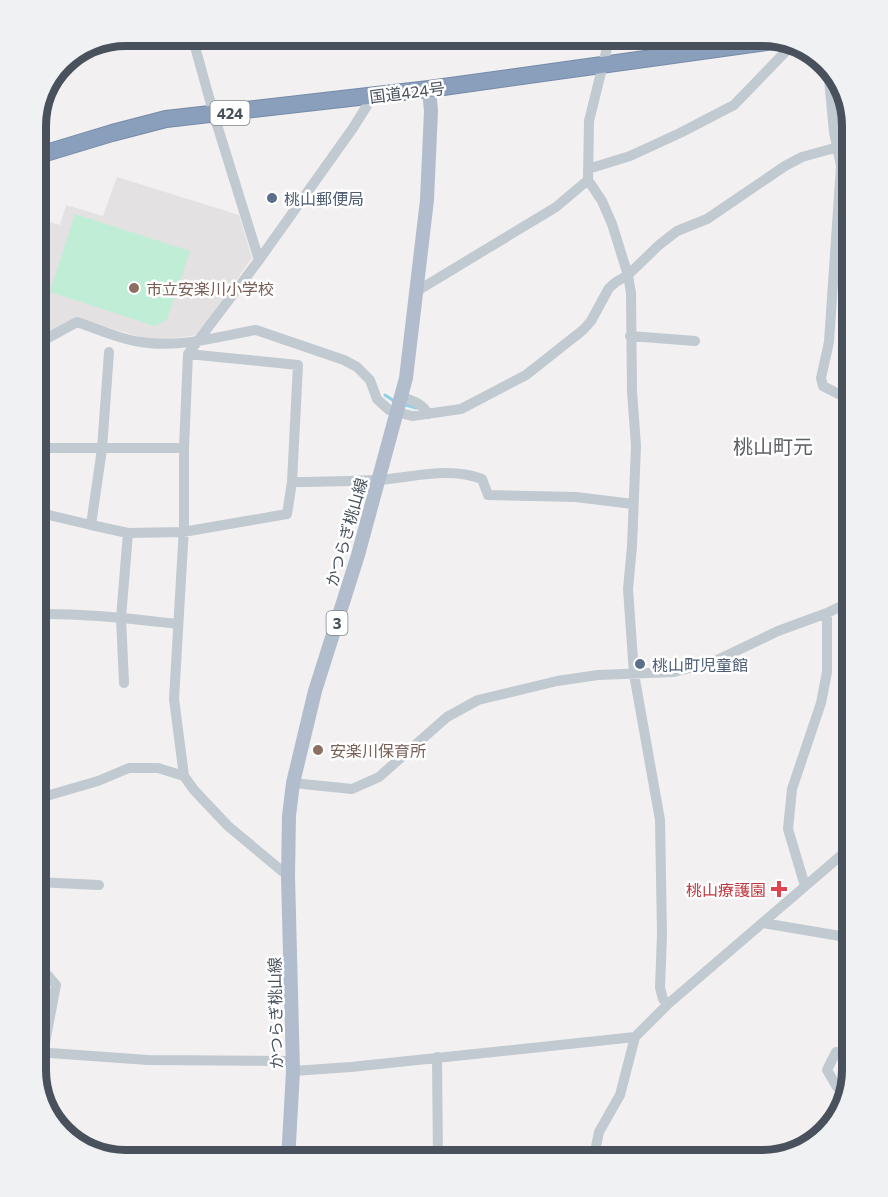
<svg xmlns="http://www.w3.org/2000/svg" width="888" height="1197" font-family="Commissioner,'Noto Sans JP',sans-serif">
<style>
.education{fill:#e3e1e1}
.green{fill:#c0edd5}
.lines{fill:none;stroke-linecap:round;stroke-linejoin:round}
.stream{stroke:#8fd0e8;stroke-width:3}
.highway-casing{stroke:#758aa8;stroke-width:18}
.minor{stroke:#c1c9d1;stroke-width:10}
.major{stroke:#b1bdcd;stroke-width:14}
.highway{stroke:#8a9fbc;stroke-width:16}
.service-dot{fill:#5c6f8a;stroke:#fff;stroke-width:2}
.education-dot{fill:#8d6e63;stroke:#fff;stroke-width:2}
.health-dot{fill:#e0444e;stroke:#fff;stroke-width:2}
.labels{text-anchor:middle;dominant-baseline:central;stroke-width:5;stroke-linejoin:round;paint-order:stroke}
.shield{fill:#fff;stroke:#7f858d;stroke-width:1.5}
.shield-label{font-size:15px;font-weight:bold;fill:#48515c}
.street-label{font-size:16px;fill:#48515c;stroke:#fff}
.service-label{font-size:16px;fill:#4e5e75;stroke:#fff;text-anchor:start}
.education-label{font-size:16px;fill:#785e54;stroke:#fff;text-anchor:start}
.health-label{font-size:16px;fill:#be3a42;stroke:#fff;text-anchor:end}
.quarter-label{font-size:20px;fill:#5c5f64;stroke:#fff}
.rim{fill:none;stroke:#48515c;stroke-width:8}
</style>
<rect width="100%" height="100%" fill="#f2f0f0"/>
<path class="education" d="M117,177L239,215L252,258L197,335L155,341L75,318L42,339L36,331V217L60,225L66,205L103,216Z"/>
<path class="green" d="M75,214L190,251L167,319L155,326L50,292Z"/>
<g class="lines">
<path class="stream" d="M844,146L852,144
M385,395L394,401
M406,405L416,408"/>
<g class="highway-casing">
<path id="highway" d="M36,156L112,133L166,119L429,89L781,40"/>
</g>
<path class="minor" d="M192,36L214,115L259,260
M610,36L589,121L588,180L602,201L612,224L628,275L631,293L632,391L636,446L632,546L628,589L634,674L660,820L662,934L660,988L663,999L668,1004
M828,69L834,132L841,166L829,342L821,378L823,386L852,401
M588,169L630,156L680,133L734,105L793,44
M417,291L556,207L588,180
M36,303L44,271L41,261L36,258
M36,327L46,339L77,322C100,330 124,341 149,343C184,347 221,336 256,330L344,360L357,367L370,380L377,399L389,410L412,416L461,409L526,375L583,330L591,321L609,288L616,282L628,275L659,245L677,231L707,219L785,166L802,157L838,147
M630,336L695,341
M109,352L102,449L91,525L128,533L183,532L287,514L292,482
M188,354L298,365L292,482C320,482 348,481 376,480C411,478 448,466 482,479L488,495L576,497L633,504
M401,397C413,401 422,403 428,414
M36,448H184
M36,512L91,525
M36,614C84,613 131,619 178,624
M124,683L121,618L128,533
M293,783L352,789L379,777L447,717L478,700L557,681L598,675L674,672L713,662L778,631L827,613L852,601
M36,799L98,781L129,768H158L184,776
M288,876L228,826L194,790L184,776L174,699L184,527V448L188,354L259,260L353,128L373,96
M36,882L99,885
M805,886L788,829L792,789L821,703L827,672V613
M763,923L852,938
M36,962L56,985L43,1053
M36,1052L148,1060L293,1061
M437,1057L438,1161
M293,1071L351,1067L635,1037
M846,1094L837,1087L827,1070L836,1052H852
M593,1161L599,1132L620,1095L635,1037L668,1004L852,846"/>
<path class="major" d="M288,1161L293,1071L288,876L289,816L293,783L315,691L358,555L406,378L427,200L431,111L429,89"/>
<use href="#highway" class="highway"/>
</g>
<g class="service-dot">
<circle cx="272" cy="198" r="6"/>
<circle cx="640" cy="664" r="6"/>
</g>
<g class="education-dot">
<circle cx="134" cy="288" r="6"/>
<circle cx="318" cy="750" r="6"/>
</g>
<path class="health-dot" d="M776 880h6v6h6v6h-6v6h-6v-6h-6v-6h6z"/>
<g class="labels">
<g class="shield">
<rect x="210.5" y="101" width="39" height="24" rx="4.5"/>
<rect x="326.5" y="611" width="21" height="24" rx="4.5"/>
</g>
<g class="shield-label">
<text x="230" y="113">424</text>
<text x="337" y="623">3</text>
</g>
<g class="street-label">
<text transform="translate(407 92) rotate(-7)">国道424号</text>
<text transform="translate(346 532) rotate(-74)">かつらぎ桃山線</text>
<text transform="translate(275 1013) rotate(-91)">かつらぎ桃山線</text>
</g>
<g class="service-label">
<text x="284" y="198">桃山郵便局</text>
<text x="652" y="664">桃山町児童館</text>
</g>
<g class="education-label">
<text x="146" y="288">市立安楽川小学校</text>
<text x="330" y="750">安楽川保育所</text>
</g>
<g class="health-label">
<text x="766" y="889">桃山療護園</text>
</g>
<g class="quarter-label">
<text x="773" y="446">桃山町元</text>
</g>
</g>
<path d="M0 0H888V1197H0ZM126 46H762A80 80 0 0 1 842 126V1070A80 80 0 0 1 762 1150H126A80 80 0 0 1 46 1070V126A80 80 0 0 1 126 46Z" fill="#f0f1f2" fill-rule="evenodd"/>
<path class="rim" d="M126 46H762A80 80 0 0 1 842 126V1070A80 80 0 0 1 762 1150H126A80 80 0 0 1 46 1070V126A80 80 0 0 1 126 46Z"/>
</svg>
